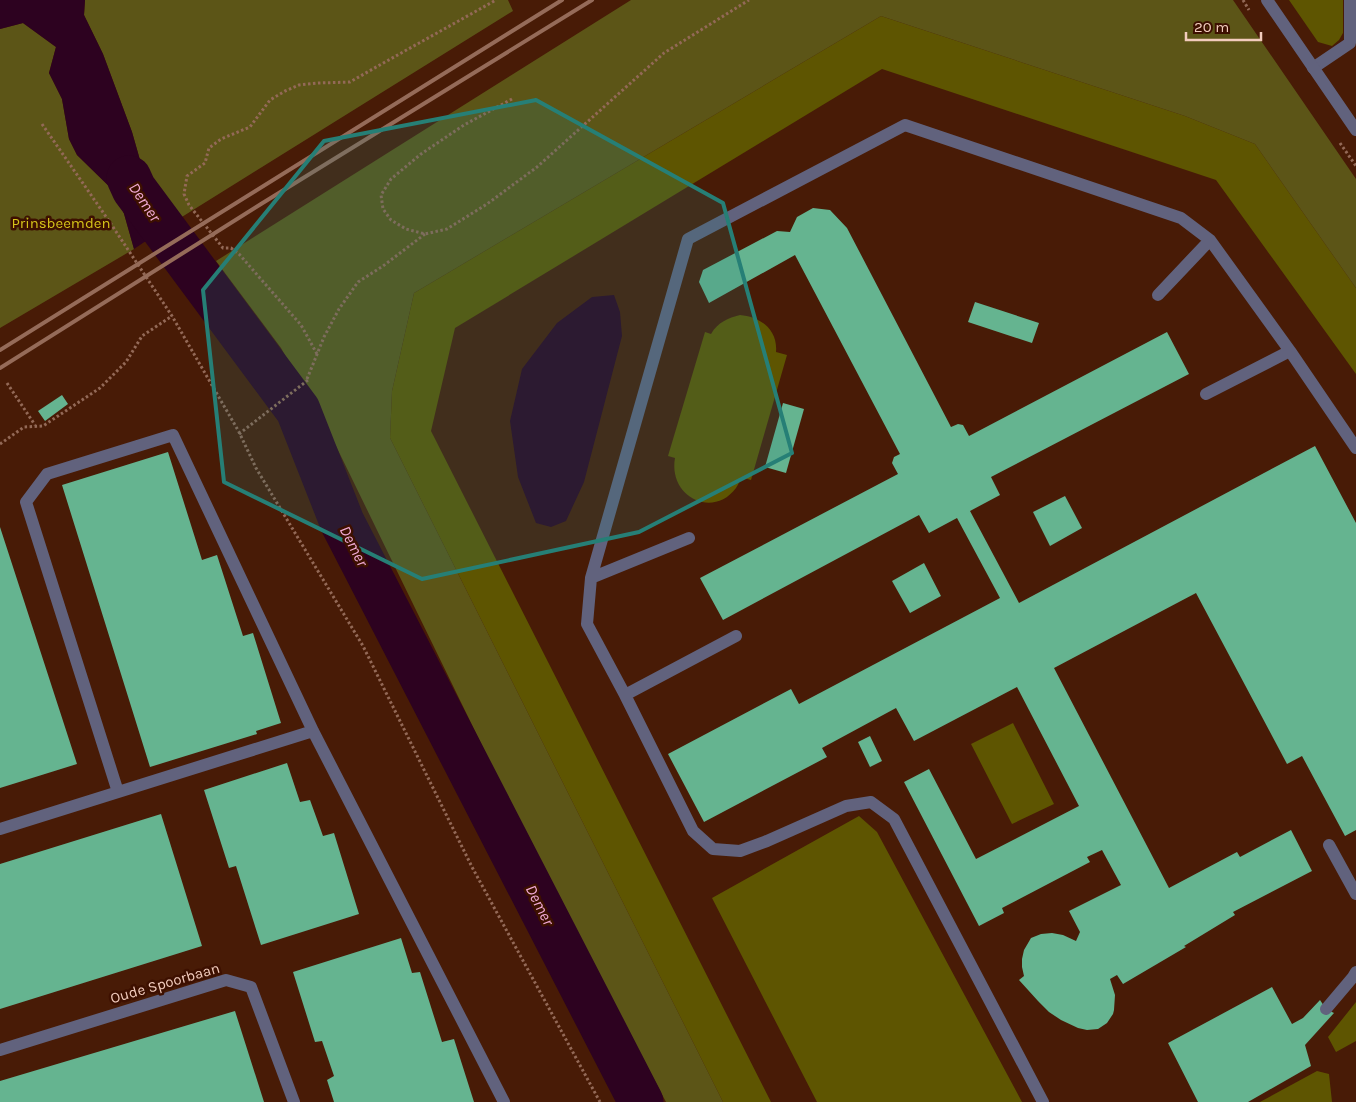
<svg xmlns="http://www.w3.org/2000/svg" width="1356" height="1102" font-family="Karla,sans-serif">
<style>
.green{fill:#5e5501}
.forest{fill:#5c5517}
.water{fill:#2d0220}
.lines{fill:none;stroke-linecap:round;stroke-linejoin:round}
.river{stroke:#2d0220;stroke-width:45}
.building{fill:#65b490}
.path{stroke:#936957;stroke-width:3;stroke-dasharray:2.5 2.5;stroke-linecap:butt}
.lane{stroke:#61627d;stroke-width:12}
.street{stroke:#61627d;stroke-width:12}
.rail{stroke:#956b59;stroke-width:4}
.marked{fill:#267f76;fill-opacity:0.2;stroke:#267f76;stroke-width:4;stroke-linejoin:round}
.labels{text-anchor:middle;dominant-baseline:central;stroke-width:5;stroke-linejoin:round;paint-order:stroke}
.park-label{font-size:15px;fill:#d5c419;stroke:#3d1000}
.street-label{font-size:15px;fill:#f2ccbd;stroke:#3d1000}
.water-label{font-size:16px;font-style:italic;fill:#f2abd6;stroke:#3d1000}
</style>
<rect width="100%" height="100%" fill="#481b06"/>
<path class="green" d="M1289,0H1343V33L1339,40L1332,46L1318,42Z
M881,16L1185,116L1255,144L1356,288V374L1216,180L882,69L455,328L431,431L771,1102H723L390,438L392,391L414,293Z
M740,315C761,317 778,330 776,352L787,355L751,480L741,477C740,481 738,485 736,488C713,519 668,497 675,458L668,456L705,332L711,334C718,322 728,318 740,315Z
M1013,723L1054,804L1012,824L971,744Z
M859,816L877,832L1022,1102H817L712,898Z
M1356,1002V1041L1336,1052L1328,1037Z
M1317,1071L1329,1074L1332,1102H1260Z"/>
<path class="forest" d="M85,0H508L513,11L177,220L144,174L132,132L103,54L84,15Z
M631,0H1233L1356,179V288L1255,144L1185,116L881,16L414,293L392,391L390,438L723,1102H666L533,850L336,446L281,348L216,261Z
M23,23L56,47L49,73L62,99L69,139L77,155L119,196L134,249L0,328V29Z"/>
<path class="water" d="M0,0H85L84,15L103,54L132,132L144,174L177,220L134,249L119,196L77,155L69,139L62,99L49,73L56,47L23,23L0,29Z
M614,295L620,312L622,336L584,482L566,521L551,527L536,523L518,477L510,421L522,369L557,323L592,297Z"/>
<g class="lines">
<path class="river" d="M129,178L134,189L298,410L342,522L641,1102"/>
</g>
<path class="building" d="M813,208L830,210L847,228L951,427L958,424L963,425L969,436L1167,332L1189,374L991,477L1000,495L970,511L1019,603L1315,446L1356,523V830L1345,836L1302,756L1287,764L1196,593L1054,668L1169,888L1237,852L1240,857L1291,830L1312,871L1233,912L1235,915L1184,946L1186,947L1123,984L1117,975L1110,979L1115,995L1114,1010L1113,1014L1107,1023L1098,1029L1087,1030L1078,1028L1061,1020L1049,1012L1038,1001L1019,980L1024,976L1022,967V959L1024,950L1031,938L1041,934L1052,933L1063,935L1076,941L1080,932L1069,911L1121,885L1102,850L1087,857L1090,862L1002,908L1004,913L979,926L904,782L929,769L976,859L1079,806L1017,687L914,741L896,708L822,748L827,757L704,822L668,754L791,689L799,704L1000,598L957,518L929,533L919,515L723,620L700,578L898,474L892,463L894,457L900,454L795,255L709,303L699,282L703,270L777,231L790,232L797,217Z
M975,302L1039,323L1032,343L968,322Z
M62,395L68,404L45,421L38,411Z
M783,403L804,409L786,473L765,467Z
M168,452L202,560L217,555L243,636L253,633L281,723L256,731L257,734L150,767L62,485Z
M1065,496L1082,528L1050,546L1033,512Z
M0,527L77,764L0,788Z
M924,563L941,596L910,613L892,581Z
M870,736L882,761L870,767L858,742Z
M287,763L300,802L310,800L323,836L334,833L359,914L261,945L236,866L229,868L204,790Z
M161,814L202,946L0,1009V864Z
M401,938L412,973L420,972L442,1042L454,1039L474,1102H334L327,1080L334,1076L322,1041L315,1042L293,972Z
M1272,987L1292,1024L1303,1018L1320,1000L1326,1009L1334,1013L1305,1045L1311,1066L1248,1102H1198L1168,1043Z
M235,1011L264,1102H0V1081Z"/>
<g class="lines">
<path class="path" d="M1243,0L1249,10
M512,99L464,125L421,154L391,179L381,195L383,209L391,220L406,229L425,234L447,229L487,204L537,167L664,53L749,0
M42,124L109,221L172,316L239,432L256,468L363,646L472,867L600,1102
M1340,143L1356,166
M317,354L301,325L239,254L231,248H223L189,205L184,194L187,176L205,163L209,148L221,139L250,127L270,100L285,91L299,85L319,83L350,82L378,66L496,0
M307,379L324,337L339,309L358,282L383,266L425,234
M7,383L35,425
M239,434L308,380
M0,444L24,427L43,426L100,388L126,362L142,336L172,316"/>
<path class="lane" d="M1313,68L1350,43V0
M1158,295L1210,240
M1206,394L1290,351
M591,578L689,538
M625,695L736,636
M118,792L26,502L47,474L173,435L313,731L504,1102
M0,829L313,731
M1329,845L1356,894
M1326,1009L1353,977L1356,972
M1043,1102L894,819L871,802L846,806L767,841L740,851L713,849L693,831L625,695L587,624L591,578L688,239L905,125L1181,218L1210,240L1290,351L1356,448"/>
<path class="street" d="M1267,0L1356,130
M0,1050L226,980L251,987L294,1102"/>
<path class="rail" d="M0,350L562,0
M0,368L261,204L592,0"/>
</g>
<path class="marked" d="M536,100L723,203L792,453L639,532L422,579L224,482L203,290L324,141Z"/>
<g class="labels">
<g class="park-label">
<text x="61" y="223">Prinsbeemden</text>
</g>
<g class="street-label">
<text transform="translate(165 983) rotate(-16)">Oude Spoorbaan</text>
</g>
<g class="water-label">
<text transform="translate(145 202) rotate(56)">Demer</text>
<text transform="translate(354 546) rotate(63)">Demer</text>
<text transform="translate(540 905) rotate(63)">Demer</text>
</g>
</g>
<path d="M1186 32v8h75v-8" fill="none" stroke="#f2ccbd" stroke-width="2.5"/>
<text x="1194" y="32" font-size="15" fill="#f2ccbd" stroke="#3d1000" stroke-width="4" paint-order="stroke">20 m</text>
</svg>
